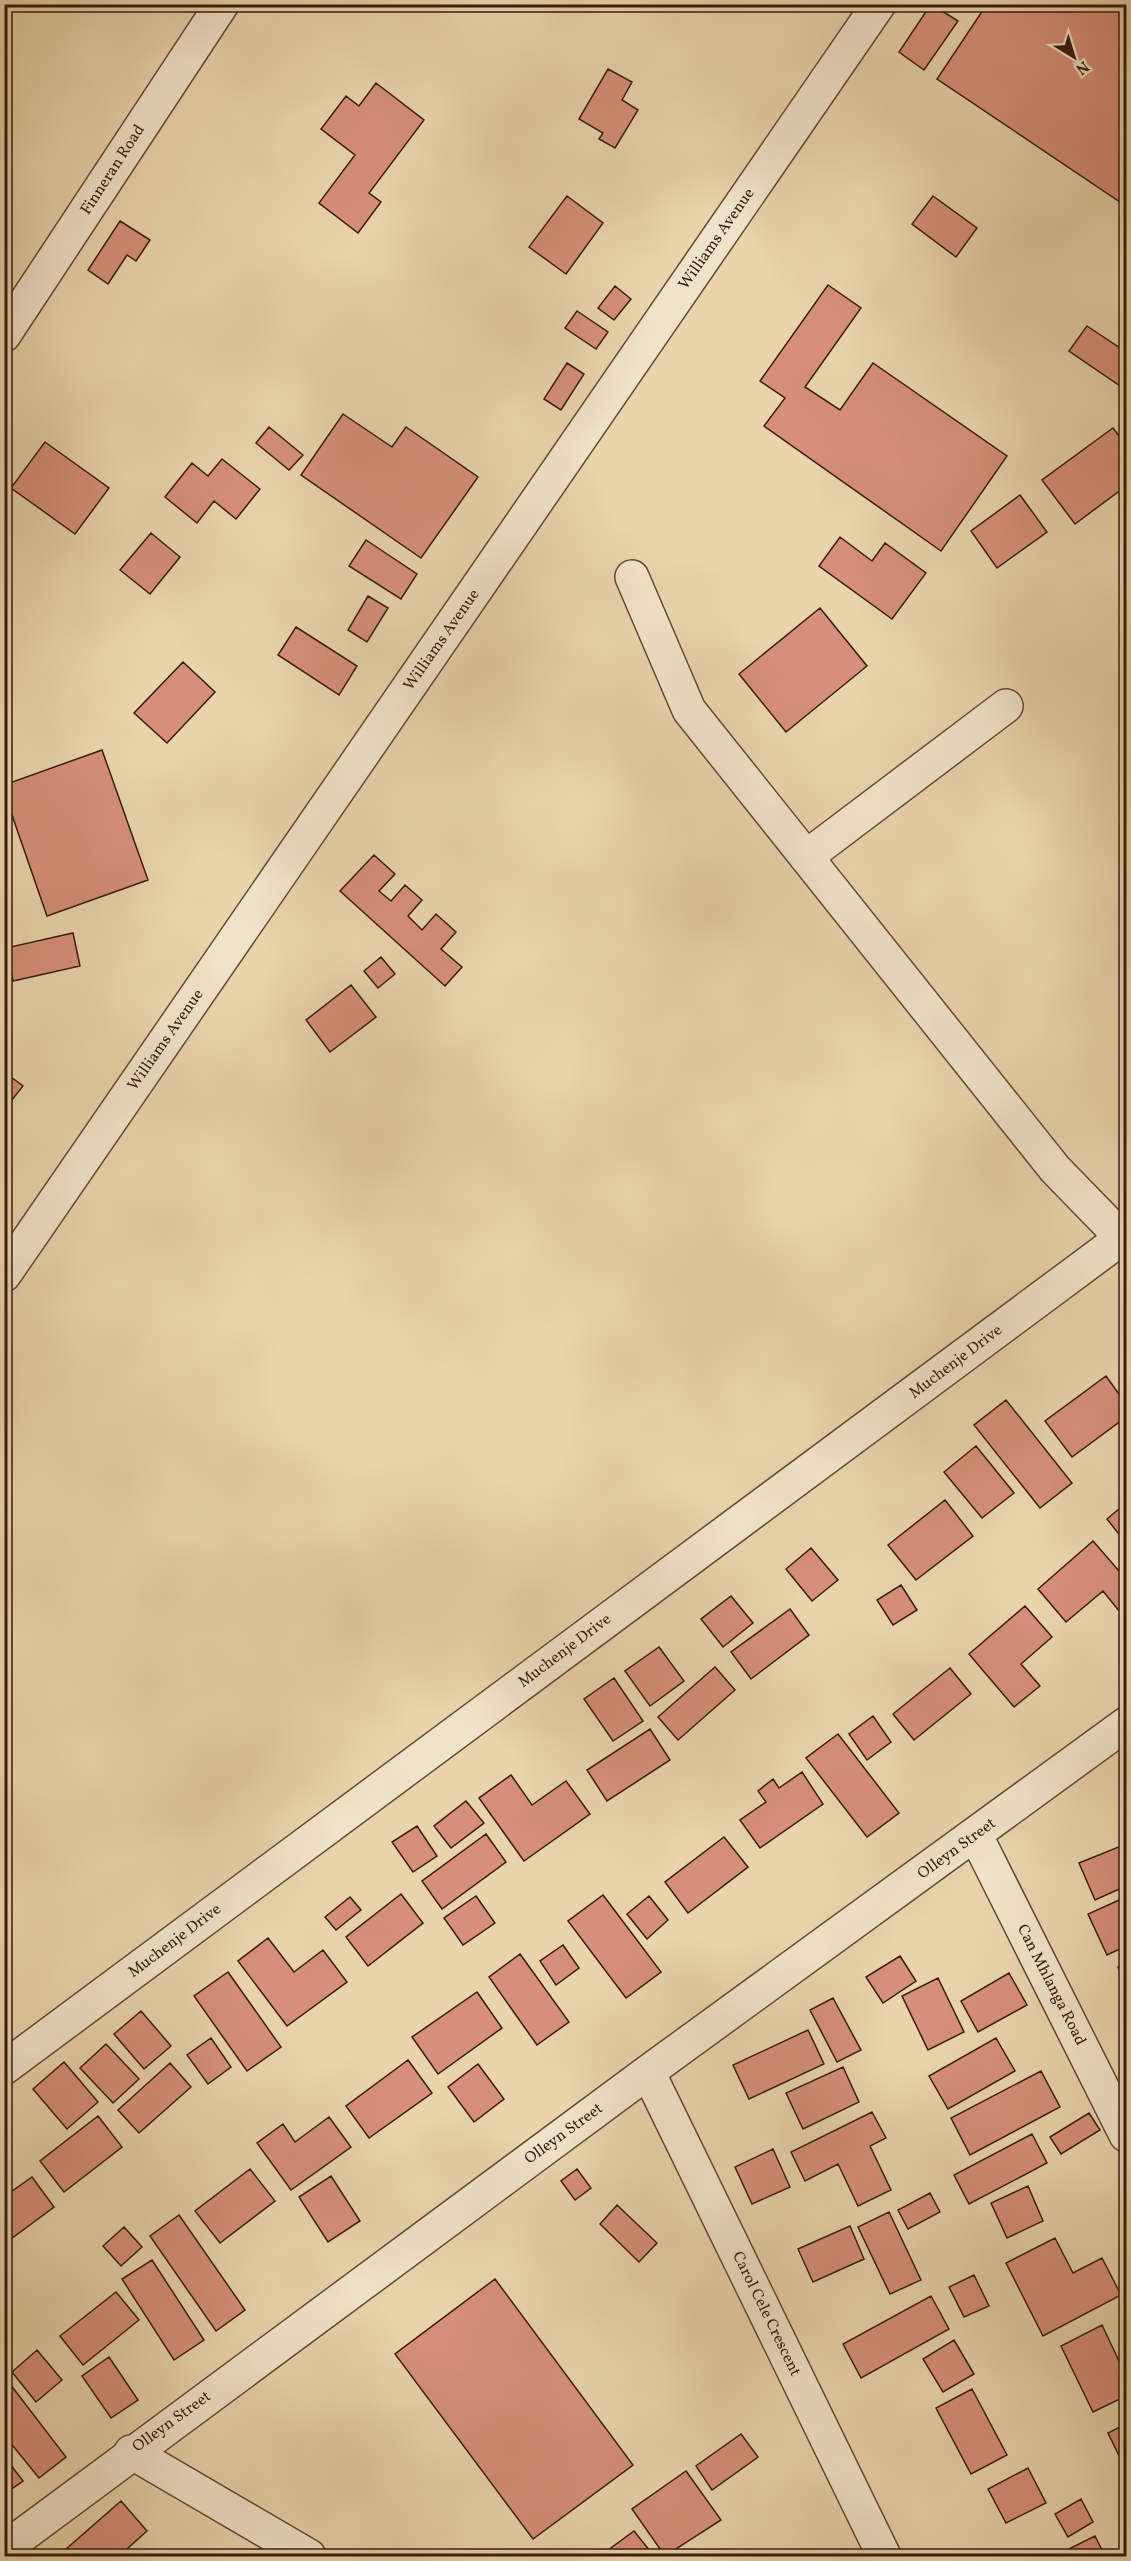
<svg xmlns="http://www.w3.org/2000/svg" width="1131" height="2561" font-family="Vollkorn,serif">
<style>
.building{fill:#d68f7a;stroke:#381a0f;stroke-width:1.5}
.lines{fill:none;stroke-linecap:round;stroke-linejoin:round}
.minor-casing{stroke:#644836;stroke-width:36}
.minor{stroke:#f1e3c9;stroke-width:33}
.labels{text-anchor:middle;dominant-baseline:central;stroke-width:4.5;stroke-linejoin:round;paint-order:stroke}
.street-label{font-size:16px;fill:#381a0f;stroke:#f1e3c9}
</style>
<rect width="100%" height="100%" fill="#e9d4ac"/>
<filter id="stains"><feTurbulence type="fractalNoise" baseFrequency=".00333" numOctaves="4"/><feColorMatrix values="0 0 0 0 .2 0 0 0 0 .09 0 0 0 0 .02 0 0 0 .5 -.17"/></filter>
<radialGradient id="worn" r=".72"><stop offset=".6" stop-color="#630" stop-opacity="0"/><stop offset="1" stop-color="#630" stop-opacity=".3"/></radialGradient>
<path class="building" d="M931,4L958,21L924,70L899,52Z
M987,4H1126V206L937,79Z
M608,69L632,82L622,100L638,110L615,148L599,139L603,133L579,119Z
M376,83L424,120L369,193L381,202L358,233L319,203L355,155L321,129L346,96L359,106Z
M567,196L603,223L566,274L529,247Z
M933,196L977,228L956,257L912,224Z
M120,221L150,240L136,261L127,255L108,284L88,270Z
M828,285L861,308L805,387L840,410L873,363L1007,456L941,551L764,426L785,398L760,381Z
M615,286L631,299L614,320L598,308Z
M577,311L608,332L596,349L565,328Z
M1087,326L1126,352V390L1069,351Z
M567,363L584,374L561,410L544,399Z
M343,414L392,447L406,427L478,477L421,558L301,475Z
M269,427L303,455L289,470L256,443Z
M1113,428L1126,445V486L1075,524L1042,480Z
M45,442L109,488L75,534L11,488Z
M222,459L260,489L236,519L214,501L197,523L165,497L192,463L208,476Z
M1020,495L1047,532L997,568L971,531Z
M151,533L180,557L150,594L120,570Z
M840,537L872,561L885,543L926,573L892,619L819,566Z
M366,540L417,574L401,599L349,566Z
M368,596L388,608L367,642L348,630Z
M820,608L867,666L786,732L739,674Z
M296,627L357,666L339,695L278,655Z
M183,662L215,692L167,743L134,713Z
M102,750L148,880L47,916L4,792V785Z
M374,855L395,874L379,891L391,901L405,885L422,900L408,916L422,930L436,914L456,932L441,949L462,967L445,986L340,891Z
M73,933L80,966L13,981L6,948Z
M381,957L395,974L378,988L364,971Z
M351,985L376,1017L330,1052L306,1020Z
M4,1072L23,1086L4,1110Z
M1106,1376L1126,1404V1417L1072,1457L1045,1421Z
M1006,1400L1072,1483L1040,1508L974,1425Z
M976,1446L1014,1493L982,1518L944,1472Z
M945,1500L973,1536L916,1580L888,1545Z
M1126,1503V1543L1107,1519Z
M1093,1541L1126,1579V1614L1124,1617L1103,1591L1066,1622L1038,1589Z
M811,1548L838,1580L812,1601L786,1569Z
M901,1585L917,1610L893,1625L877,1600Z
M731,1596L753,1623L723,1647L701,1619Z
M1025,1606L1052,1637L1021,1664L1040,1686L1014,1707L969,1654Z
M790,1609L809,1635L751,1679L731,1652Z
M659,1647L684,1681L650,1706L625,1671Z
M715,1667L735,1690L678,1740L658,1717Z
M950,1668L971,1694L914,1740L893,1714Z
M614,1678L643,1721L613,1741L584,1699Z
M873,1716L891,1742L867,1760L849,1734Z
M650,1729L670,1760L607,1801L587,1770Z
M838,1734L899,1813L867,1837L806,1758Z
M802,1772L823,1804L760,1848L740,1820L766,1802L758,1791L773,1779L779,1788Z
M511,1775L532,1805L566,1781L590,1814L524,1861L479,1798Z
M466,1801L484,1823L451,1848L434,1826Z
M417,1826L437,1856L413,1872L392,1842Z
M486,1834L506,1862L442,1909L422,1881Z
M724,1837L748,1867L688,1913L665,1882Z
M1126,1844V1886L1095,1900L1079,1863Z
M401,1894L423,1923L368,1966L346,1937Z
M603,1895L661,1972L626,1998L568,1921Z
M476,1896L495,1923L463,1945L444,1918Z
M649,1896L668,1920L647,1939L627,1914Z
M350,1897L361,1910L336,1930L325,1917Z
M1126,1897V1946L1107,1955L1088,1914Z
M268,1938L294,1972L323,1950L347,1982L287,2026L238,1961Z
M563,1945L579,1968L556,1985L540,1961Z
M520,1954L569,2022L537,2045L489,1977Z
M900,1956L916,1981L883,2003L866,1977Z
M1126,1963V1987L1118,1967Z
M228,1972L281,2047L247,2071L194,1996Z
M1009,1973L1027,2005L978,2032L961,2001Z
M938,1978L964,2032L928,2050L902,1996Z
M477,1992L502,2028L438,2074L412,2037Z
M833,1998L861,2050L837,2062L810,2010Z
M141,2011L171,2046L144,2069L114,2034Z
M808,2030L824,2064L749,2099L733,2065Z
M211,2038L231,2067L208,2084L187,2055Z
M996,2038L1015,2071L948,2109L929,2076Z
M106,2044L139,2079L113,2103L80,2068Z
M408,2060L432,2093L369,2138L346,2106Z
M64,2062L98,2102L67,2129L33,2089Z
M170,2063L191,2087L139,2133L118,2110Z
M478,2064L504,2099L474,2122L448,2087Z
M843,2067L859,2102L803,2129L786,2093Z
M1041,2071L1060,2107L970,2155L951,2118Z
M872,2112L886,2138L870,2146L891,2190L858,2206L838,2164L805,2181L791,2152Z
M1089,2113L1100,2130L1061,2154L1050,2137Z
M98,2116L122,2147L64,2192L40,2161Z
M329,2117L351,2147L291,2190L257,2143L283,2124L295,2142Z
M1032,2134L1047,2163L969,2204L954,2175Z
M773,2149L790,2187L752,2204L735,2167Z
M250,2169L275,2201L220,2243L195,2211Z
M577,2169L591,2188L575,2200L561,2181Z
M331,2176L360,2221L328,2242L299,2197Z
M32,2177L54,2207L4,2244V2197Z
M1028,2186L1043,2221L1007,2238L991,2203Z
M930,2193L940,2212L908,2229L898,2210Z
M617,2205L657,2243L639,2262L600,2224Z
M889,2212L921,2280L890,2294L858,2227Z
M179,2215L245,2310L216,2331L150,2236Z
M850,2226L864,2259L813,2282L798,2249Z
M124,2227L142,2247L121,2266L103,2246Z
M1055,2238L1073,2273L1102,2258L1121,2295L1043,2336L1006,2263Z
M152,2260L204,2340L174,2360L122,2279Z
M974,2275L989,2306L964,2317L949,2287Z
M495,2279L633,2465L533,2539L395,2354Z
M116,2292L139,2320L83,2365L60,2336Z
M931,2296L949,2329L861,2378L843,2344Z
M1102,2325L1120,2363L1126,2360V2396L1093,2412L1061,2346Z
M954,2340L974,2374L943,2392L923,2359Z
M37,2350L62,2380L36,2402L12,2372Z
M109,2357L138,2400L111,2418L82,2376Z
M10,2384L66,2457L39,2478L4,2435V2389Z
M972,2389L1007,2455L971,2474L936,2408Z
M1126,2424V2470L1108,2433Z
M741,2434L758,2457L712,2490L696,2466Z
M4,2456L23,2481L4,2494Z
M1028,2468L1046,2503L1006,2523L988,2489Z
M686,2471L721,2520L665,2556L632,2509Z
M1081,2499L1093,2522L1068,2537L1055,2514Z
M121,2501L147,2531L119,2556H58Z
M634,2531L654,2556H600Z
M1095,2536L1105,2556H1055Z"/>
<g class="lines">
<g class="minor-casing">
<path id="minor" d="M4,335L222,4
M632,577L689,710L1055,1169L1126,1242
M806,857L1006,706
M4,1275L879,4
M976,1836L1126,2135
M4,2068L1126,1235
M648,2072L884,2556
M131,2452L309,2556
M4,2549L648,2072L1126,1724"/>
</g>
<use href="#minor" class="minor"/>
</g>
<g class="labels">
<g class="street-label">
<text transform="translate(113 170) rotate(-57)">Finneran Road</text>
<text transform="translate(717 239) rotate(-55)">Williams Avenue</text>
<text transform="translate(442 640) rotate(-55)">Williams Avenue</text>
<text transform="translate(166 1040) rotate(-55)">Williams Avenue</text>
<text transform="translate(956 1362) rotate(-37)">Muchenje Drive</text>
<text transform="translate(565 1651) rotate(-37)">Muchenje Drive</text>
<text transform="translate(957 1849) rotate(-36)">Olleyn Street</text>
<text transform="translate(175 1941) rotate(-37)">Muchenje Drive</text>
<text transform="translate(1051 1985) rotate(63)">Can Mhlanga Road</text>
<text transform="translate(564 2134) rotate(-36)">Olleyn Street</text>
<text transform="translate(766 2314) rotate(64)">Carol Cele Crescent</text>
<text transform="translate(172 2422) rotate(-36)">Olleyn Street</text>
</g>
</g>
<rect width="1131" height="2561" fill="none" stroke="#e9d4ac" stroke-width="24"/>
<rect x="6" y="6" width="1119" height="2549" fill="none" stroke="#381a0f" stroke-width="3"/>
<rect x="12" y="12" width="1107" height="2537" fill="none" stroke="#381a0f" stroke-width="1.5"/>
<g transform="translate(1074 57) rotate(142)" stroke="#f1e3c9" stroke-width="4.5" paint-order="stroke">
<path d="M0-4.5L10 22L0 15L-10 22Z" fill="#381a0f"/>
<text y="-9" font-size="16" font-weight="bold" text-anchor="middle" fill="#381a0f">N</text>
</g>
<rect width="100%" height="100%" filter="url(#stains)"/>
<rect width="100%" height="100%" fill="url(#worn)"/>
</svg>
